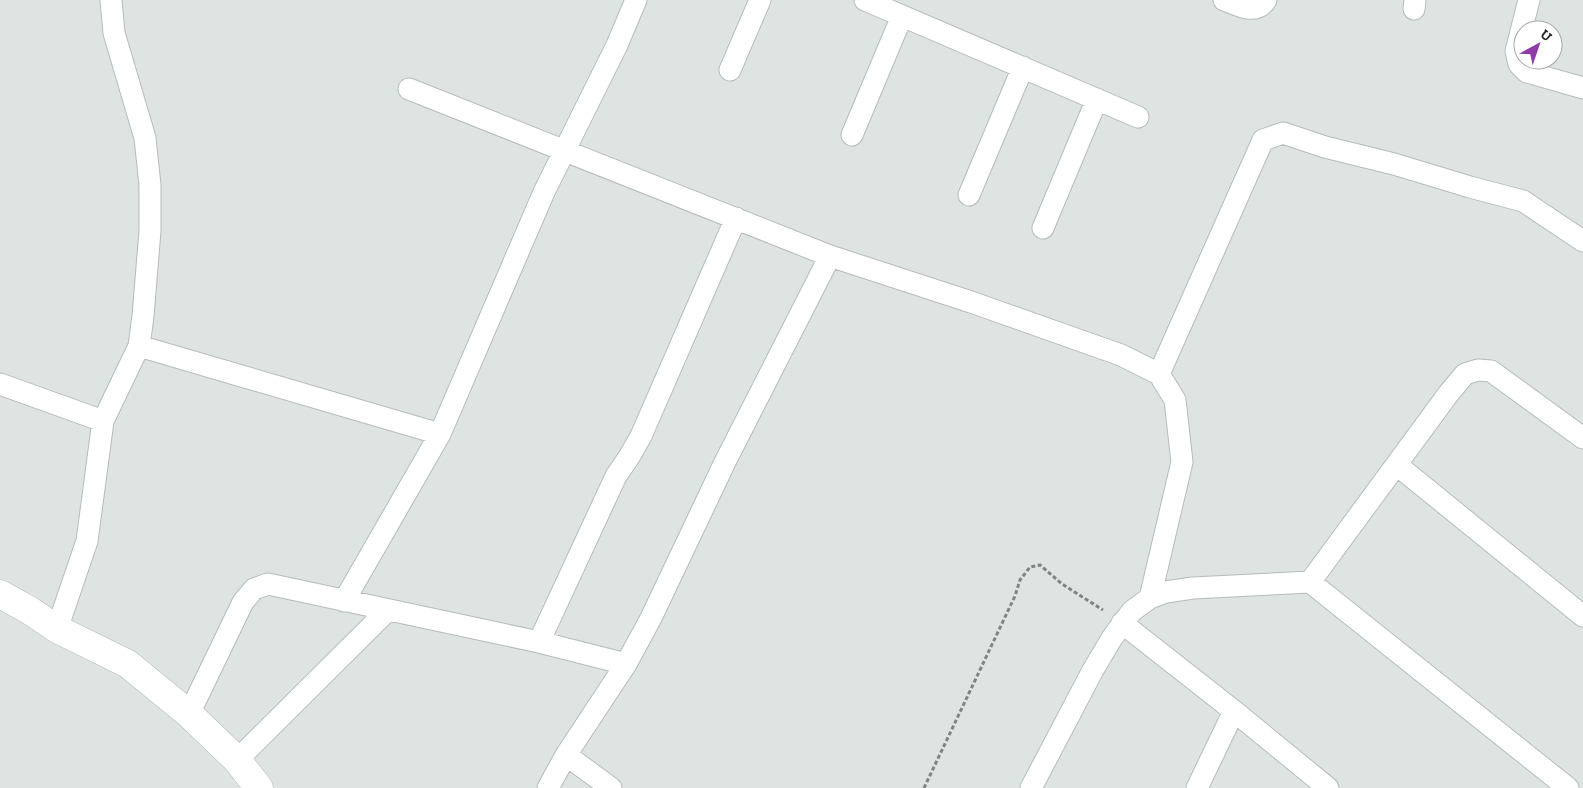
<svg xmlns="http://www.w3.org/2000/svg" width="1583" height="788" font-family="'Zilla Slab',serif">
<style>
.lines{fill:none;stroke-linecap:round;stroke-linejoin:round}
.minor-casing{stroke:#b6bcb9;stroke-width:23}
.secondary-casing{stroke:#b6bcb9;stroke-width:29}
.path{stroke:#808482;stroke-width:3;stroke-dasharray:4 2.5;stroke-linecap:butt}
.minor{stroke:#fff;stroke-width:21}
.secondary{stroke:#fff;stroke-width:28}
</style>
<rect width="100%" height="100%" fill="#dee4e2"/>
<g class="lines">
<g class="minor-casing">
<path id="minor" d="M865,0L1138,117
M1224,0C1237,5 1256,16 1266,0
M1529,0L1516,51L1519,64L1527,72L1583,88
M1414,9L1415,0
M730,70L760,0
M409,89L830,256L971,302L1121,355L1159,374L1175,400L1182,462L1150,598
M852,135L902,16
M969,195L1023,67
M1043,228L1097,99
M139,346L440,434
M1159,374L1263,140L1283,133L1325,147L1394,164L1470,187L1523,201L1583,241
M0,384L103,421
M1397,465L1583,616
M1310,582L1449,393L1465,374L1478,370L1491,371L1583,438
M344,601L440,434L544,192L617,45L636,0
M1122,623L1234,711L1328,788
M57,629L87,541L103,421L139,346L143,316L150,231V185L145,138L114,33L111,0
M539,642L616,476L629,457L641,436L736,218
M189,714L243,602L254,589L268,584L539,642L626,664L651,618L725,462L830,256
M237,760L388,610
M548,788L566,755
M611,788L566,755L626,664
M1031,788L1093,670L1112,638L1132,611L1150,598L1166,592L1193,588L1310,582L1568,788
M1197,788L1234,711"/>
</g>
<g class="secondary-casing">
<path id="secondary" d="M0,594L29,610L57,629L128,664L189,714L237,760L259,788"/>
</g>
<path class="path" d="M924,788L1015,596L1020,580L1030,567L1040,565L1062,584L1103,610"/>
<use href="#minor" class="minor"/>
<use href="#secondary" class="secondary"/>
</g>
<g transform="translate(1538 45) rotate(40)"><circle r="24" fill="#ffffff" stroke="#a8a9a9"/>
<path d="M0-4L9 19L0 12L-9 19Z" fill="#8f3aa8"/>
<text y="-8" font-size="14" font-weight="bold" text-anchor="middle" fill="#262827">U</text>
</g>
</svg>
